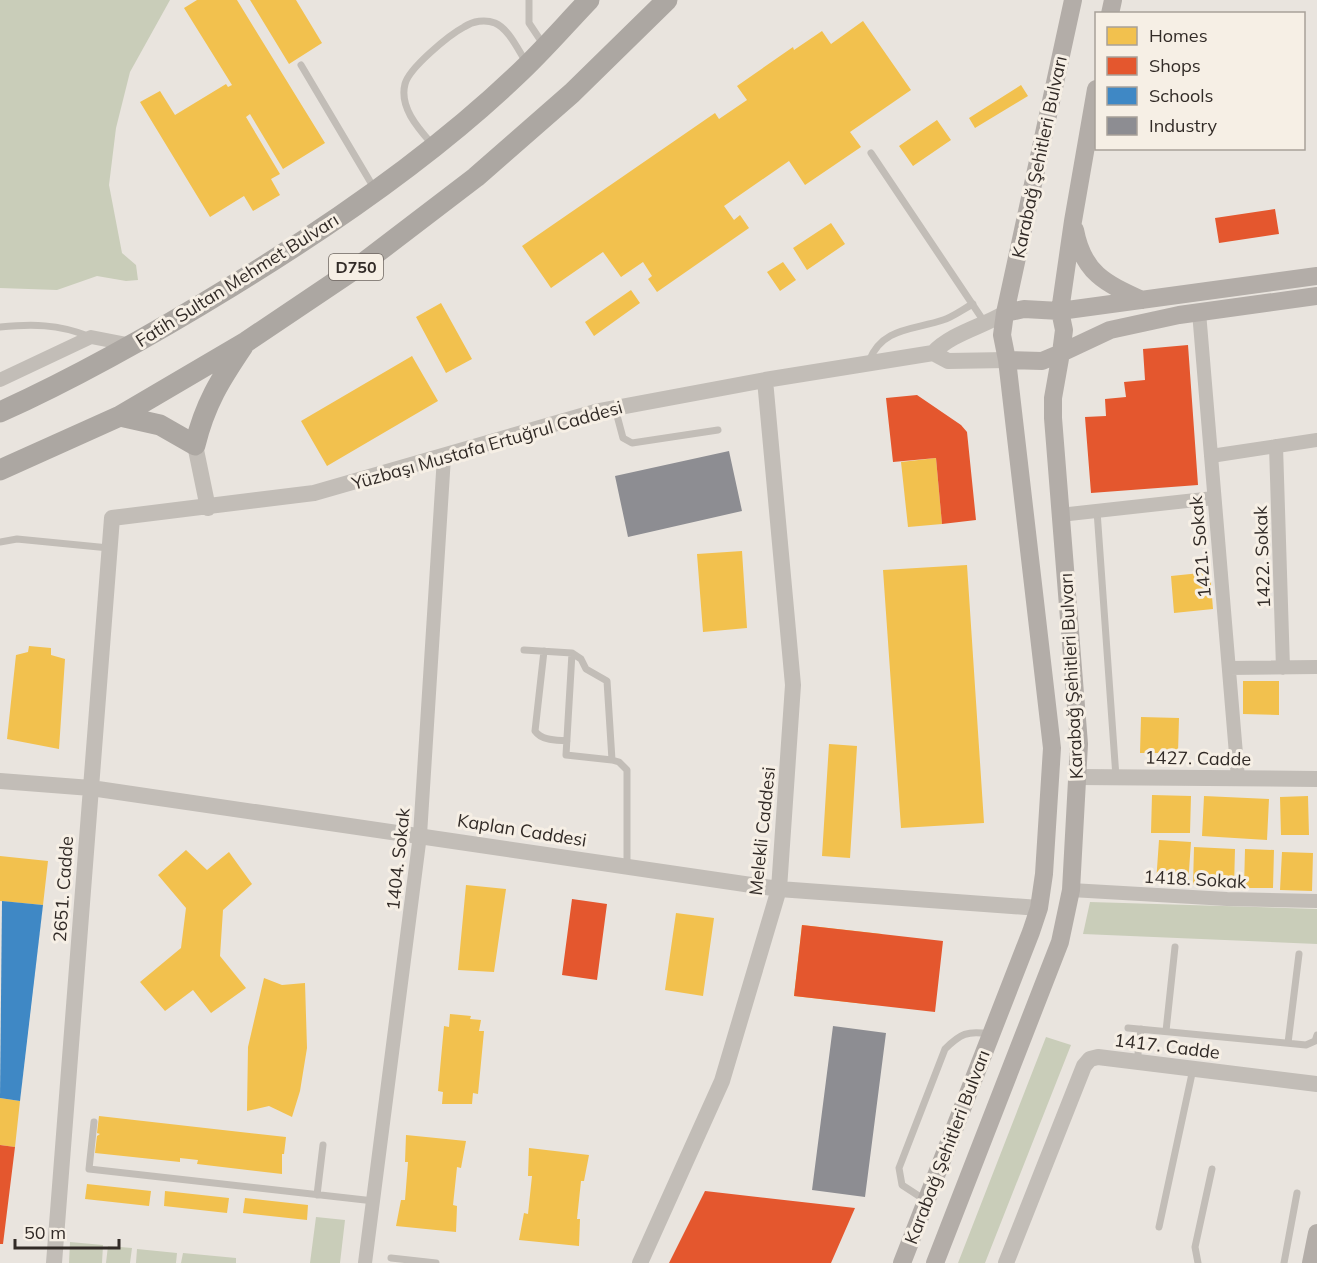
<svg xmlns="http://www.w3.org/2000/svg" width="1317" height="1263" font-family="Mulish,sans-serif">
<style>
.green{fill:#c9cdb9}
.homes{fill:#f2c14e}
.shops{fill:#e4572e}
.schools{fill:#3f88c5}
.industry{fill:#8d8d92}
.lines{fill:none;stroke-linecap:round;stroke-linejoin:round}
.service{stroke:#c2bdb7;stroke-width:7}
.minor{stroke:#c2bdb7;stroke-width:14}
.tertiary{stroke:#c2bdb7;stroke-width:16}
.secondary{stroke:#b3ada8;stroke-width:18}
.trunk{stroke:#aca7a2;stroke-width:21}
.labels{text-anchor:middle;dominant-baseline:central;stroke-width:6;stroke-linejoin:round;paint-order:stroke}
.shield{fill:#f6efe5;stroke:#6d6660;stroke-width:1.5}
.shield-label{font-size:16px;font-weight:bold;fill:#322b27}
.street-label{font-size:18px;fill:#322b27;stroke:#f6efe5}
</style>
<rect width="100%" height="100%" fill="#e9e4de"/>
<path class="green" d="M0,0H170L130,72L116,128L109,185L122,253L136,265L138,280L126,281L97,276L57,290L0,288Z
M1090,902L1317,909V944L1083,934Z
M1046,1037L1071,1045L985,1263H958Z
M316,1217L345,1220L340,1263H310Z
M70,1242L103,1245L102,1263H69Z
M108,1246L132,1248L130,1263H106Z
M137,1249L177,1253L176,1263H136Z
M183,1253L236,1258V1263H181Z"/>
<path class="homes" d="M197,0H237L325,143L283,169L250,114L246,117L280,174L271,179L280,195L253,211L244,196L210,217L140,102L160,91L175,115L226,84L228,87L232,85L184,8Z
M250,0H296L322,43L289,64Z
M863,21L911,90L850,132L861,147L805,185L789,161L724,206L734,220L740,215L749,228L657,292L648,279L652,276L643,262L621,277L603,252L551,288L522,246L715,113L719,119L747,100L737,86L793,47L794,50L822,31L831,44Z
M1021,85L1028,96L975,128L969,118Z
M937,120L951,140L913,166L899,146Z
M831,223L845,244L807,270L793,248Z
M783,262L796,280L780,291L767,272Z
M631,290L640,303L594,336L585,322Z
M441,303L472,359L446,373L416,317Z
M412,356L438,401L327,466L301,421Z
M936,458L942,524L908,527L901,462Z
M742,551L747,628L703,632L697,554Z
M967,565L984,823L901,828L883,570Z
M1210,572L1213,609L1174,613L1171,576Z
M29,646L51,648V655L65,659L59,749L7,739L16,655L28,652Z
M1243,681H1279V715L1243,714Z
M1141,717L1179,718L1178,753H1140Z
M829,744L857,746L850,858L822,856Z
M1152,795L1191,796L1190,833H1151Z
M1204,796L1269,799L1267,840L1202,836Z
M1308,796L1309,835H1281L1280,797Z
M1159,840L1191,842L1188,885L1156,883Z
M1194,847L1235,849L1234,887L1193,885Z
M1245,849L1274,850L1273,888H1244Z
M186,850L207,870L229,852L252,884L223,910L220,956L246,988L211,1013L193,990L165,1011L140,982L181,948L186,908L158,875Z
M1282,852L1313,853L1312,891L1280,890Z
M0,856L48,861L43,905L0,901Z
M466,885L506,889L494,972L458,970Z
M676,913L714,918L703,996L665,990Z
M802,925L882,934L874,1005L794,996Z
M264,978L282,985L305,983L307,1048L300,1091L292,1117L269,1106L247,1111L248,1047Z
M450,1014L471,1016L470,1019L481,1020L479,1031H484L478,1094L473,1093L472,1104H442L443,1092L438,1091L444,1026L449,1027Z
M0,1098L20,1101L15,1147L0,1145Z
M99,1116L286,1137L284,1154H282V1174L197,1164L198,1160L180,1158V1162L95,1153L97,1136L100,1134L97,1133Z
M406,1135L466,1141L461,1168L457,1167L453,1205L457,1206L456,1232L396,1226L401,1200H405L408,1162H405Z
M529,1148L589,1155L584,1181H581L577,1219H580L579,1246L519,1240L524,1213L528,1214L532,1176H528Z
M87,1184L151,1191L149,1206L85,1199Z
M165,1191L229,1198L227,1213L164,1206Z
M245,1198L308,1205L307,1220L243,1213Z
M716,1205L813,1217L807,1263H736L709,1260Z"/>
<path class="shops" d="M1275,209L1279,234L1219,243L1215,218Z
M1188,345L1198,485L1091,493L1085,417L1106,416L1105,399L1126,397L1124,382L1145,380L1143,349Z
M917,395L961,425L967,432L976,520L942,524L936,458L893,462L886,398Z
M572,899L607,904L597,980L562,975Z
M802,925L943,941L935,1012L794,996Z
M0,1145L15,1147L3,1244H0Z
M705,1191L855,1208L831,1263H669Z"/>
<path class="schools" d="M2,901L43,905L20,1101L0,1098Z"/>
<path class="industry" d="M729,451L742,511L628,537L615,476Z
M833,1026L886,1033L865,1197L812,1190Z"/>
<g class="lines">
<path class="service" d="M529,0V23L543,44
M301,65L374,188
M432,144C418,128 399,107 405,84C409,68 449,35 464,27C473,21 485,19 495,23C509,29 518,50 526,62
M871,153L985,323
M0,327C32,324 58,324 88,336
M869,361C882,327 914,330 943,320C953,317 963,309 973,304
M615,408L623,438L632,443L718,430
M1097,511L1116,777
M0,542L17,539L109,548
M524,650L572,653L581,659L586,669L607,681L612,760
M544,651L535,731C542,741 557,740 567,741
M572,653L566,755L612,760L619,762L627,770V866
M1128,1028L1306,1045L1315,1041L1317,1035
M1166,1031L1175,947
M1288,1043L1299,954
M1137,1062L1141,1029
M94,1122L89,1169L374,1201
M317,1195L323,1145
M925,1200L902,1185L899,1168L945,1049C960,1034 968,1030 989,1034
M1159,1227L1193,1069
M391,1258L436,1263
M1198,1263L1195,1247L1212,1169
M1284,1263L1297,1193"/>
<path class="minor" d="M1199,312L1238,778
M0,380L91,337L132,345
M1276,446L1283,668
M1211,456L1317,440
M1060,515L1214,498
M1229,668L1317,667
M1071,890L1227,899L1317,901
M365,1263L420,835L444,457"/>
<path class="tertiary" d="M1005,313C982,327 952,333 933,353L948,361L1007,360
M195,445L208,508
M1078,777L1317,779
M0,781L91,788L779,889L1039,908
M54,1263L112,518L314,493L599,411L765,380L933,353
M640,1263L722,1081L779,889L793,685L765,380
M1006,1263L1084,1066L1090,1059L1098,1057L1317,1084"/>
<path class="secondary" d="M1110,14L1113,0
M1075,230C1083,273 1105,283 1142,300
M1005,313L1073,0
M1007,360L1042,361L1061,353L1064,330L1060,311L1073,221L1096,89
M902,1263L1031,932L1039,908L1044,874L1052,748L1007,360L1002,335L1005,313L1024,309L1060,311L1317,276
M935,1263L1060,942L1071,890L1079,744L1053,418V398L1061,353L1110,330L1179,315L1317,296
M1311,1263L1317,1233"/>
<path class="trunk" d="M0,412C80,376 157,332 232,286C330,226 432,156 516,76C542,52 565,25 589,0
M120,416L160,425L195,445C205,404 220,380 243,346
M0,470L120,416L246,342L362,264L476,177L572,93L667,0"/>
</g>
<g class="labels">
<rect class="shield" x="329" y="254" width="54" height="26" rx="4.5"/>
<g class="shield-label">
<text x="356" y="267">D750</text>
</g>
<g class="street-label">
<text transform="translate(1039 157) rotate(-78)">Karabağ Şehitleri Bulvarı</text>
<text transform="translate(237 280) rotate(-32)">Fatih Sultan Mehmet Bulvarı</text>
<text transform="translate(487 445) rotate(-16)">Yüzbaşı Mustafa Ertuğrul Caddesi</text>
<text transform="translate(1200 547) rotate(-95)">1421. Sokak</text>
<text transform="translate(1262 557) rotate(-92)">1422. Sokak</text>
<text transform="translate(1071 676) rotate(-93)">Karabağ Şehitleri Bulvarı</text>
<text transform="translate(1198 758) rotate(1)">1427. Cadde</text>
<text transform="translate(522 830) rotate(9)">Kaplan Caddesi</text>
<text transform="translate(762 831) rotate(-84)">Melekli Caddesi</text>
<text transform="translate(398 859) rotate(-84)">1404. Sokak</text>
<text transform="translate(1195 879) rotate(3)">1418. Sokak</text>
<text transform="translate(63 889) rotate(-86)">2651. Cadde</text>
<text transform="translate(1167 1046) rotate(7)">1417. Cadde</text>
<text transform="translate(947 1147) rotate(-69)">Karabağ Şehitleri Bulvarı</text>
</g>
</g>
<rect x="1095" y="12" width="210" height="138" fill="#f6efe5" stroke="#a8a199" stroke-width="1.5"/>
<rect x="1107" y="27" width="30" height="18" fill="#f2c14e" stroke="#a8a199" stroke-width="1.5"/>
<text x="1149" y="42" font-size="18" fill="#322b27">Homes</text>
<rect x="1107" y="57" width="30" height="18" fill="#e4572e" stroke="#a8a199" stroke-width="1.5"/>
<text x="1149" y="72" font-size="18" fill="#322b27">Shops</text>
<rect x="1107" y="87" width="30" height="18" fill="#3f88c5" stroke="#a8a199" stroke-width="1.5"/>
<text x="1149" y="102" font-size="18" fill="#322b27">Schools</text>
<rect x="1107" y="117" width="30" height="18" fill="#8d8d92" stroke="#a8a199" stroke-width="1.5"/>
<text x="1149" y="132" font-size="18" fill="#322b27">Industry</text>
<path d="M15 1239v9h104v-9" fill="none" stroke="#322b27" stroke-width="3"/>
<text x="24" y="1239" font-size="18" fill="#322b27" stroke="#f6efe5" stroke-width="4.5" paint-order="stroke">50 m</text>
</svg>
